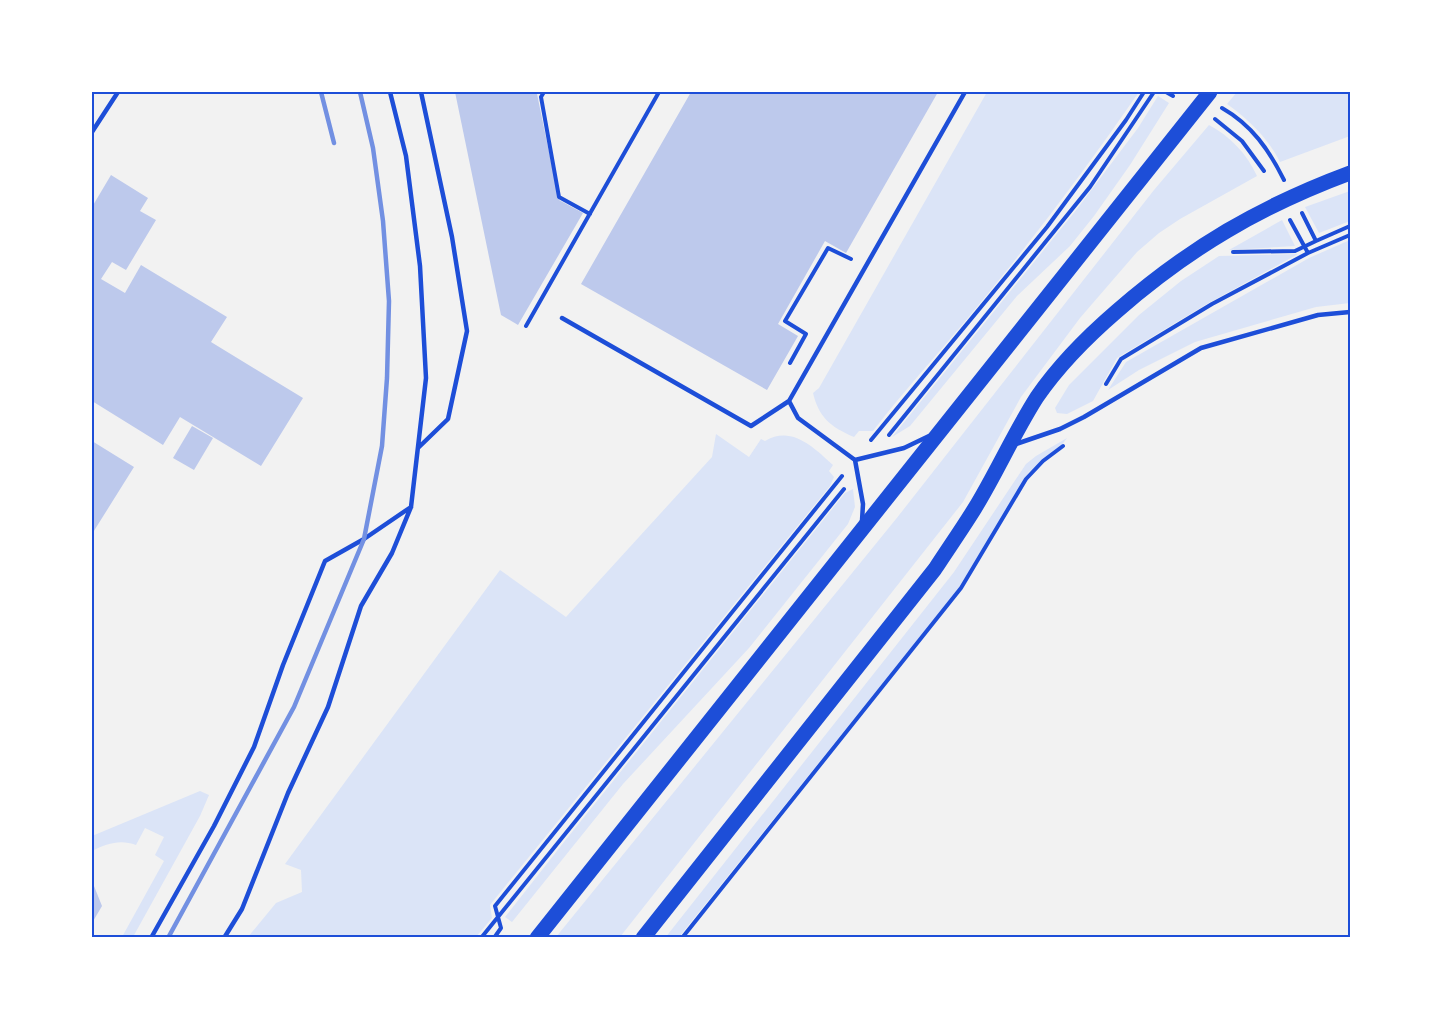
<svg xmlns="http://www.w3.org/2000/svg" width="1442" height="1029" font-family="'PT Sans Narrow',sans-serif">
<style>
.green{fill:#dbe4f7}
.building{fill:#bdc9ec}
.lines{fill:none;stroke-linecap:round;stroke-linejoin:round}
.path{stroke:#1d4ed8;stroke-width:4}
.service{stroke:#1d4ed8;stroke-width:4.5}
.primary{stroke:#1d4ed8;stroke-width:15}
.rail{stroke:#7290e2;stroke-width:4.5}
.neatline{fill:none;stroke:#1d4ed8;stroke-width:2}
</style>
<rect width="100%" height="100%" fill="#f2f2f2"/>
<path class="green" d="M987,92H1139C1085,170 1028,246 967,319C936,356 903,392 873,431H859L854,437C831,427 819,418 813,393L819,388Z
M1237,92H1350V136L1280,162C1268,138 1249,120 1227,104Z
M1158,96L1169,103L1130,165L1094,216L1070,246L1017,296L910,426L892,437L1077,209L1138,128Z
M1209,125C1230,136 1247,154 1257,176L1180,219L1159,233L1137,252L1080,318L1021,397L963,502L620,937H556L896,519L1154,190Z
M1350,191V221L1319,233L1305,207Z
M1282,220L1295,246L1229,250Z
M1350,240V303L1316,307L1195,342L1139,370L1108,390L1126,362L1309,258Z
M1298,254L1207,304L1117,358L1093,401L1067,414L1057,413L1055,408L1069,385L1139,315L1181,281L1219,256Z
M716,434L749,457L761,439L765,441C792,425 814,448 833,465L829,471L834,477L830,486L490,905L492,918L476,937H248L276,903L302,892L301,870L285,864L500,570L566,617L712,457Z
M1067,438L1061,446L1029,472L958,589L679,937L665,938L954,572L1026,464L1036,456Z
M853,489L855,507L848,524L749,648L623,784L512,922L505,917L564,842L845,493Z
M200,791L209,795L200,816L133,937H122L164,861L155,855L164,837L145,828L136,845C120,839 106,844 92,851V836Z"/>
<path class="building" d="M455,92H538L537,94L559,200L583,213L518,325L501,315Z
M691,92H938L846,253L825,241L778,324L798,336L767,390L581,284Z
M111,175L148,198L140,211L156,220L126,270L112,262L101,279L125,293L141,265L227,317L211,342L303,398L261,466L180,417L163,445L92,401V207Z
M192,426L213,438L194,470L173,458Z
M92,441L134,467L92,534Z
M92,881L102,906L92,923Z"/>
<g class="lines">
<path class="path" d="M544,92L541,97L559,197L590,214
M1166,92L1173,96
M1222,108C1252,125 1269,150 1284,180
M1215,119L1242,141L1264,171
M1302,213L1316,241L1350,226
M1290,220L1308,253
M1233,252L1295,251L1316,241
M526,326L659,92
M790,363L806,334L785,321L828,248L851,259
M1106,384L1121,359L1212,304L1308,253L1350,235
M889,435L1090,187L1154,92
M871,440L1047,227L1126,120L1144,92
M481,938L844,489
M494,938L501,928L495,906L842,476
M682,938L961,588L1026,479L1043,461L1063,446"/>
<path class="service" d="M92,132L118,92
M562,318L751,426L789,401
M1016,444L1060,429L1084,417L1201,348L1318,315L1350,312
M418,448L448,419L467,331L452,237L421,92
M855,460L904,448L929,436
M862,521L863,504L855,460L798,418L789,401L965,92
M151,938L214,826L254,747L283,665L325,561L364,539L411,507
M224,938L242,909L288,793L328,707L361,606L392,553L411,507L426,378L420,266L406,156L390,92"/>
<path class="primary" d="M537,938L1210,92
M643,938L935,569C948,549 962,529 975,508C997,472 1014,433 1037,397C1059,365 1088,336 1117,311C1189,248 1261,206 1350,173"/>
<path class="rail" d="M321,92L334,143
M168,938L294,707L364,539L382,446L387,378L389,301L383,221L373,148L360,92"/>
</g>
<rect width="1442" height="1029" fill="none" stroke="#ffffff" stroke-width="186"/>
<rect x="93" y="93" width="1256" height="843" class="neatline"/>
</svg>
